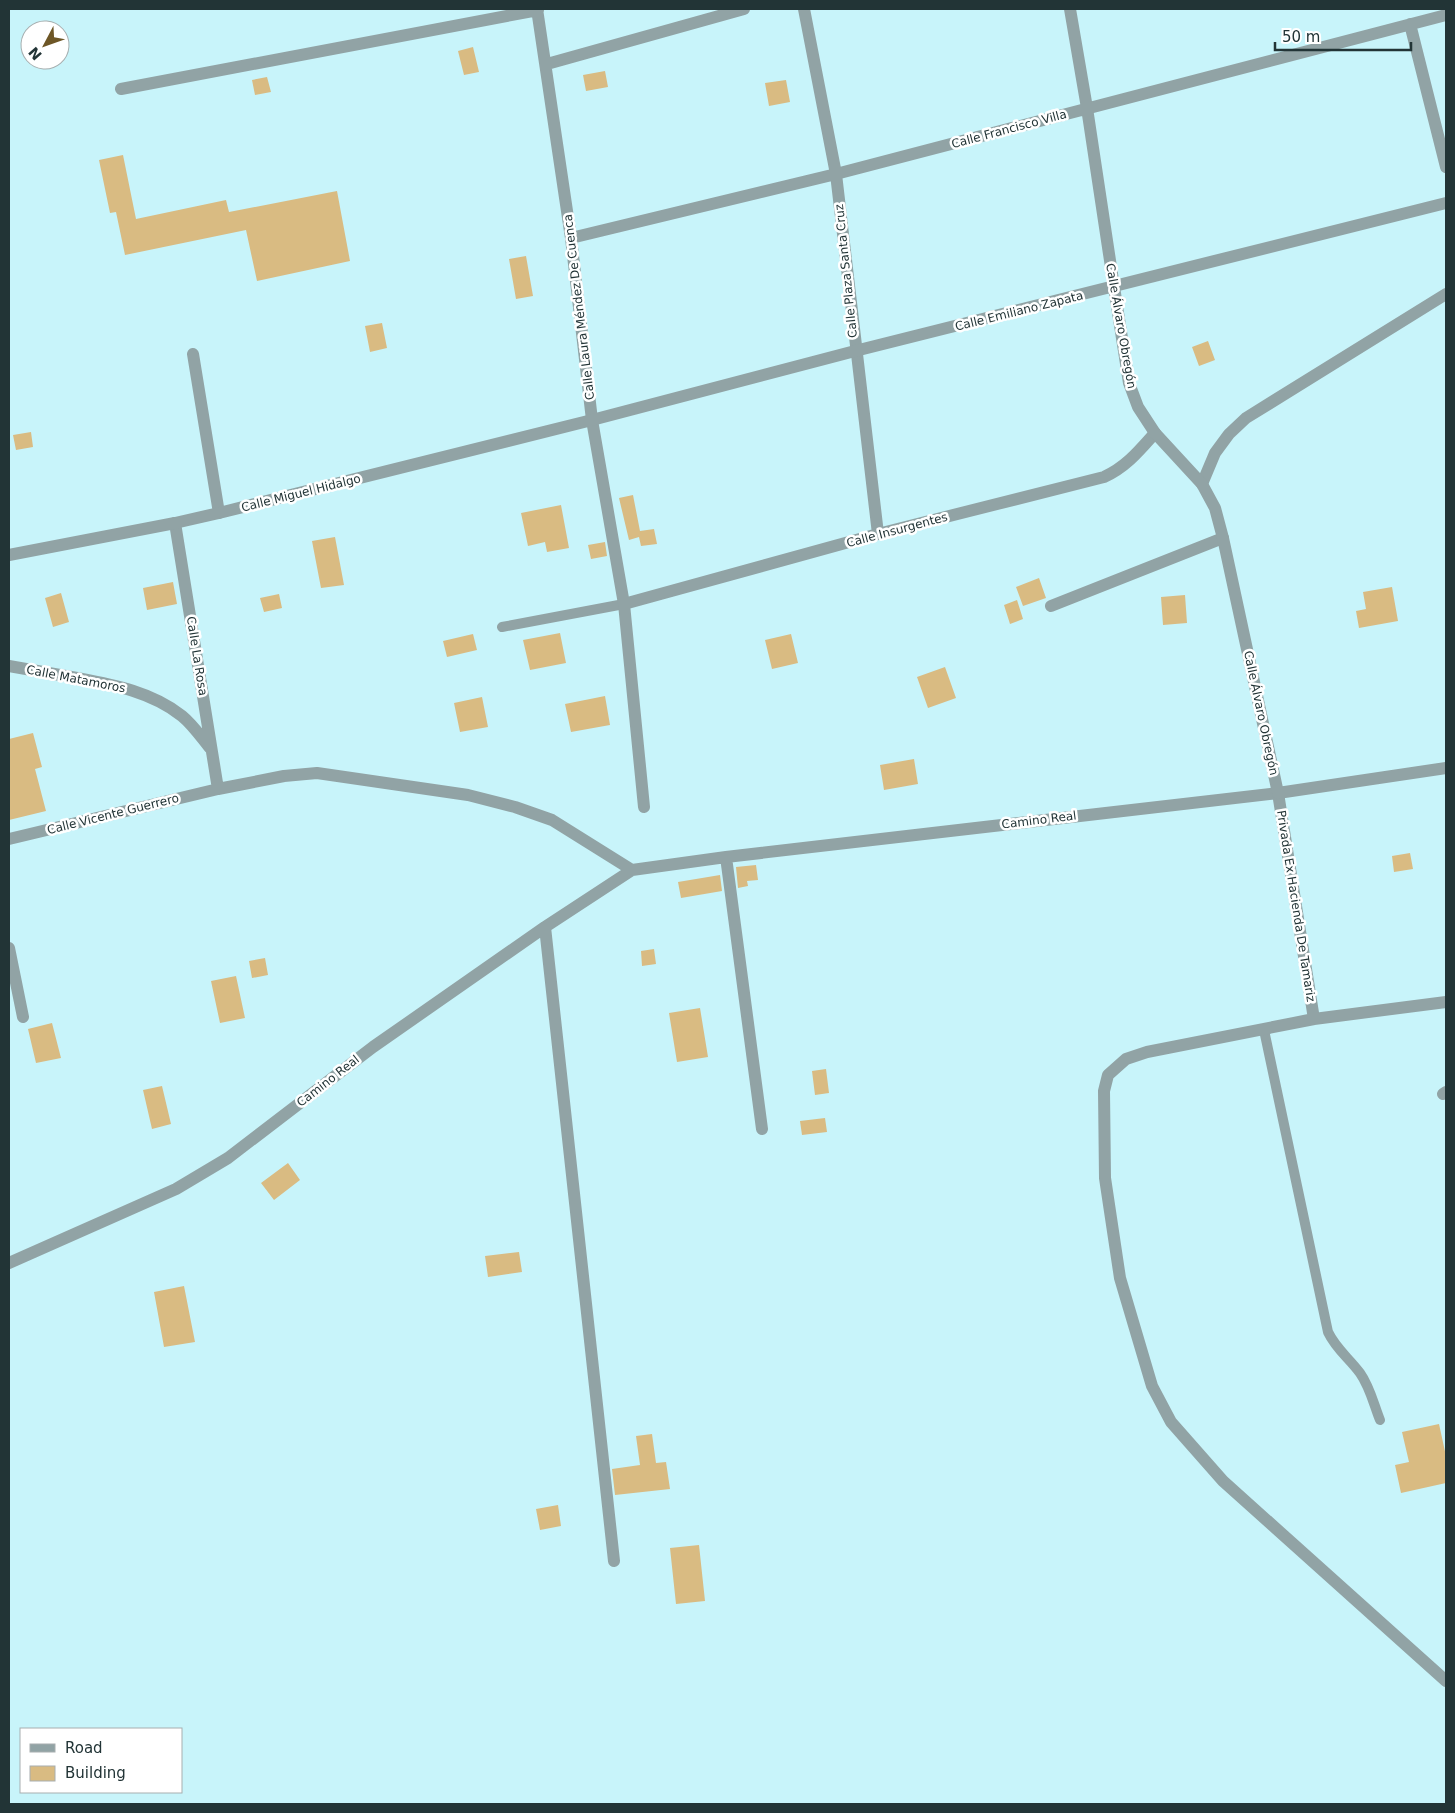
<svg xmlns="http://www.w3.org/2000/svg" width="1455" height="1813" font-family="'DejaVu Sans',sans-serif">
<style>
.building{fill:#d9bb82}
.lines{fill:none;stroke-linecap:round;stroke-linejoin:round}
.service{stroke:#91a3a5;stroke-width:10}
.minor{stroke:#91a3a5;stroke-width:12}
.tertiary{stroke:#91a3a5;stroke-width:12}
.labels{text-anchor:middle;dominant-baseline:central;stroke-width:5;stroke-linejoin:round;paint-order:stroke}
.street-label{font-size:12px;fill:#223436;stroke:#fff}
</style>
<rect width="100%" height="100%" fill="#c8f4fa"/>
<path class="building" d="M473,47L479,72L464,75L458,51Z
M605,71L608,87L586,91L583,75Z
M267,77L271,92L255,95L252,80Z
M786,80L790,102L769,106L765,83Z
M123,155L136,219L226,200L229,212L337,191L350,261L257,281L246,230L125,255L116,212L110,213L99,160Z
M526,256L533,296L516,299L509,259Z
M382,323L387,348L370,352L365,326Z
M1208,341L1215,360L1199,366L1192,347Z
M31,432L33,447L16,450L13,435Z
M633,495L640,531L654,529L657,544L641,546L639,537L629,540L619,498Z
M561,505L569,548L547,552L545,542L528,546L521,513Z
M335,537L344,585L321,588L312,541Z
M605,542L607,556L591,559L588,545Z
M1039,578L1046,598L1023,606L1016,587Z
M173,582L177,604L147,610L143,588Z
M1392,587L1398,621L1359,628L1356,611L1366,609L1363,592Z
M61,593L69,622L53,627L45,598Z
M279,594L282,608L264,612L260,598Z
M1185,595L1187,623L1163,625L1161,597Z
M1017,600L1023,619L1010,624L1004,605Z
M560,633L566,663L530,670L523,640Z
M473,634L477,650L447,657L443,641Z
M791,634L798,663L772,669L765,640Z
M945,667L956,698L928,708L917,677Z
M605,696L610,725L571,732L565,704Z
M482,697L488,727L460,732L454,703Z
M33,733L42,767L35,769L46,811L9,820V739Z
M914,759L918,784L884,790L880,765Z
M1410,853L1413,869L1394,872L1392,856Z
M756,865L758,880L747,881L748,886L738,888L736,867Z
M720,875L722,891L681,898L678,882Z
M654,949L656,964L642,966L641,951Z
M265,958L268,975L252,978L249,961Z
M236,976L245,1018L220,1023L211,981Z
M700,1008L708,1057L677,1062L669,1013Z
M52,1023L61,1058L36,1063L28,1029Z
M826,1069L829,1093L815,1095L812,1071Z
M162,1086L171,1124L152,1129L143,1090Z
M825,1118L827,1132L802,1135L800,1121Z
M288,1163L300,1180L274,1200L261,1183Z
M519,1252L522,1272L488,1277L485,1256Z
M184,1286L195,1342L164,1347L154,1292Z
M1439,1424L1446,1456V1483L1401,1493L1395,1465L1409,1462L1402,1432Z
M652,1434L656,1463L666,1462L670,1489L615,1495L612,1469L640,1465L636,1436Z
M558,1505L561,1526L540,1530L536,1509Z
M699,1545L705,1601L676,1604L670,1548Z"/>
<g class="lines">
<path class="service" d="M502,627L624,604
M1264,1030L1328,1332C1336,1349 1349,1358 1360,1373C1370,1387 1374,1405 1380,1420"/>
<path class="minor" d="M537,9L571,238L592,420L624,604L644,807
M804,9L836,174L878,534
M1070,9L1087,108L1114,287
M1410,24L1446,167
M547,64L744,9
M121,89L538,10
M571,238L836,174L1446,15
M193,354L219,513
M1202,484L1215,453L1229,434L1246,418L1446,294
M175,523L218,789
M624,604L878,534L1104,477C1126,467 1139,451 1155,433
M1051,606L1223,538
M9,666C32,670 54,674 77,678C114,685 152,692 182,716C193,725 201,737 210,748
M9,839L218,789L284,776L317,773L468,795L515,807L552,820L632,870
M726,857L762,1129
M545,927L614,1561
M9,948L23,1017
M1446,1002L1314,1019L1147,1052L1126,1059L1108,1075L1104,1091L1105,1178L1120,1278L1152,1386L1171,1422L1223,1481L1446,1681
M1443,1094L1446,1092
M9,1263L176,1189L228,1158L373,1047L545,927L632,870L726,857L1278,793L1314,1019"/>
<path class="tertiary" d="M1114,287L1129,383L1138,407L1155,433L1202,484L1215,508L1223,538L1278,793L1446,768
M9,555L175,523L219,513L592,420L855,351L1446,203"/>
</g>
<g class="labels">
<g class="street-label">
<text transform="translate(1009 129) rotate(-15)">Calle Francisco Villa</text>
<text transform="translate(846 271) rotate(-96)">Calle Plaza Santa Cruz</text>
<text transform="translate(579 307) rotate(-97)">Calle Laura Méndez De Cuenca</text>
<text transform="translate(1019 311) rotate(-14)">Calle Emiliano Zapata</text>
<text transform="translate(1121 326) rotate(80)">Calle Álvaro Obregón</text>
<text transform="translate(301 493) rotate(-14)">Calle Miguel Hidalgo</text>
<text transform="translate(897 530) rotate(-15)">Calle Insurgentes</text>
<text transform="translate(197 656) rotate(81)">Calle La Rosa</text>
<text transform="translate(76 679) rotate(11)">Calle Matamoros</text>
<text transform="translate(1261 713) rotate(78)">Calle Álvaro Obregón</text>
<text transform="translate(113 814) rotate(-14)">Calle Vicente Guerrero</text>
<text transform="translate(1039 820) rotate(-7)">Camino Real</text>
<text transform="translate(1296 906) rotate(81)">Privada Ex Hacienda De Tamariz</text>
<text transform="translate(328 1081) rotate(-38)">Camino Real</text>
</g>
</g>
<rect width="1455" height="1813" fill="none" stroke="#223436" stroke-width="20"/>
<rect x="20" y="1728" width="162" height="65" fill="#ffffff" stroke="#a7aeaf"/>
<rect x="30" y="1744" width="25" height="8" fill="#91a3a5" stroke="#a7aeaf"/>
<text x="65" y="1753" font-size="15" fill="#223436">Road</text>
<rect x="30" y="1766" width="25" height="15" fill="#d9bb82" stroke="#a7aeaf"/>
<text x="65" y="1778" font-size="15" fill="#223436">Building</text>
<g transform="translate(45 45) rotate(229)"><circle r="24" fill="#ffffff" stroke="#a7aeaf"/>
<path d="M0-4L9 19L0 12L-9 19Z" fill="#6d5626"/>
<text y="-8" font-size="14" font-weight="bold" text-anchor="middle" fill="#223436">N</text>
</g>
<path d="M1275 42v8h136v-8" fill="none" stroke="#223436" stroke-width="2.5"/>
<text x="1282" y="42" font-size="15" fill="#223436" stroke="#ffffff" stroke-width="4" paint-order="stroke">50 m</text>
</svg>
